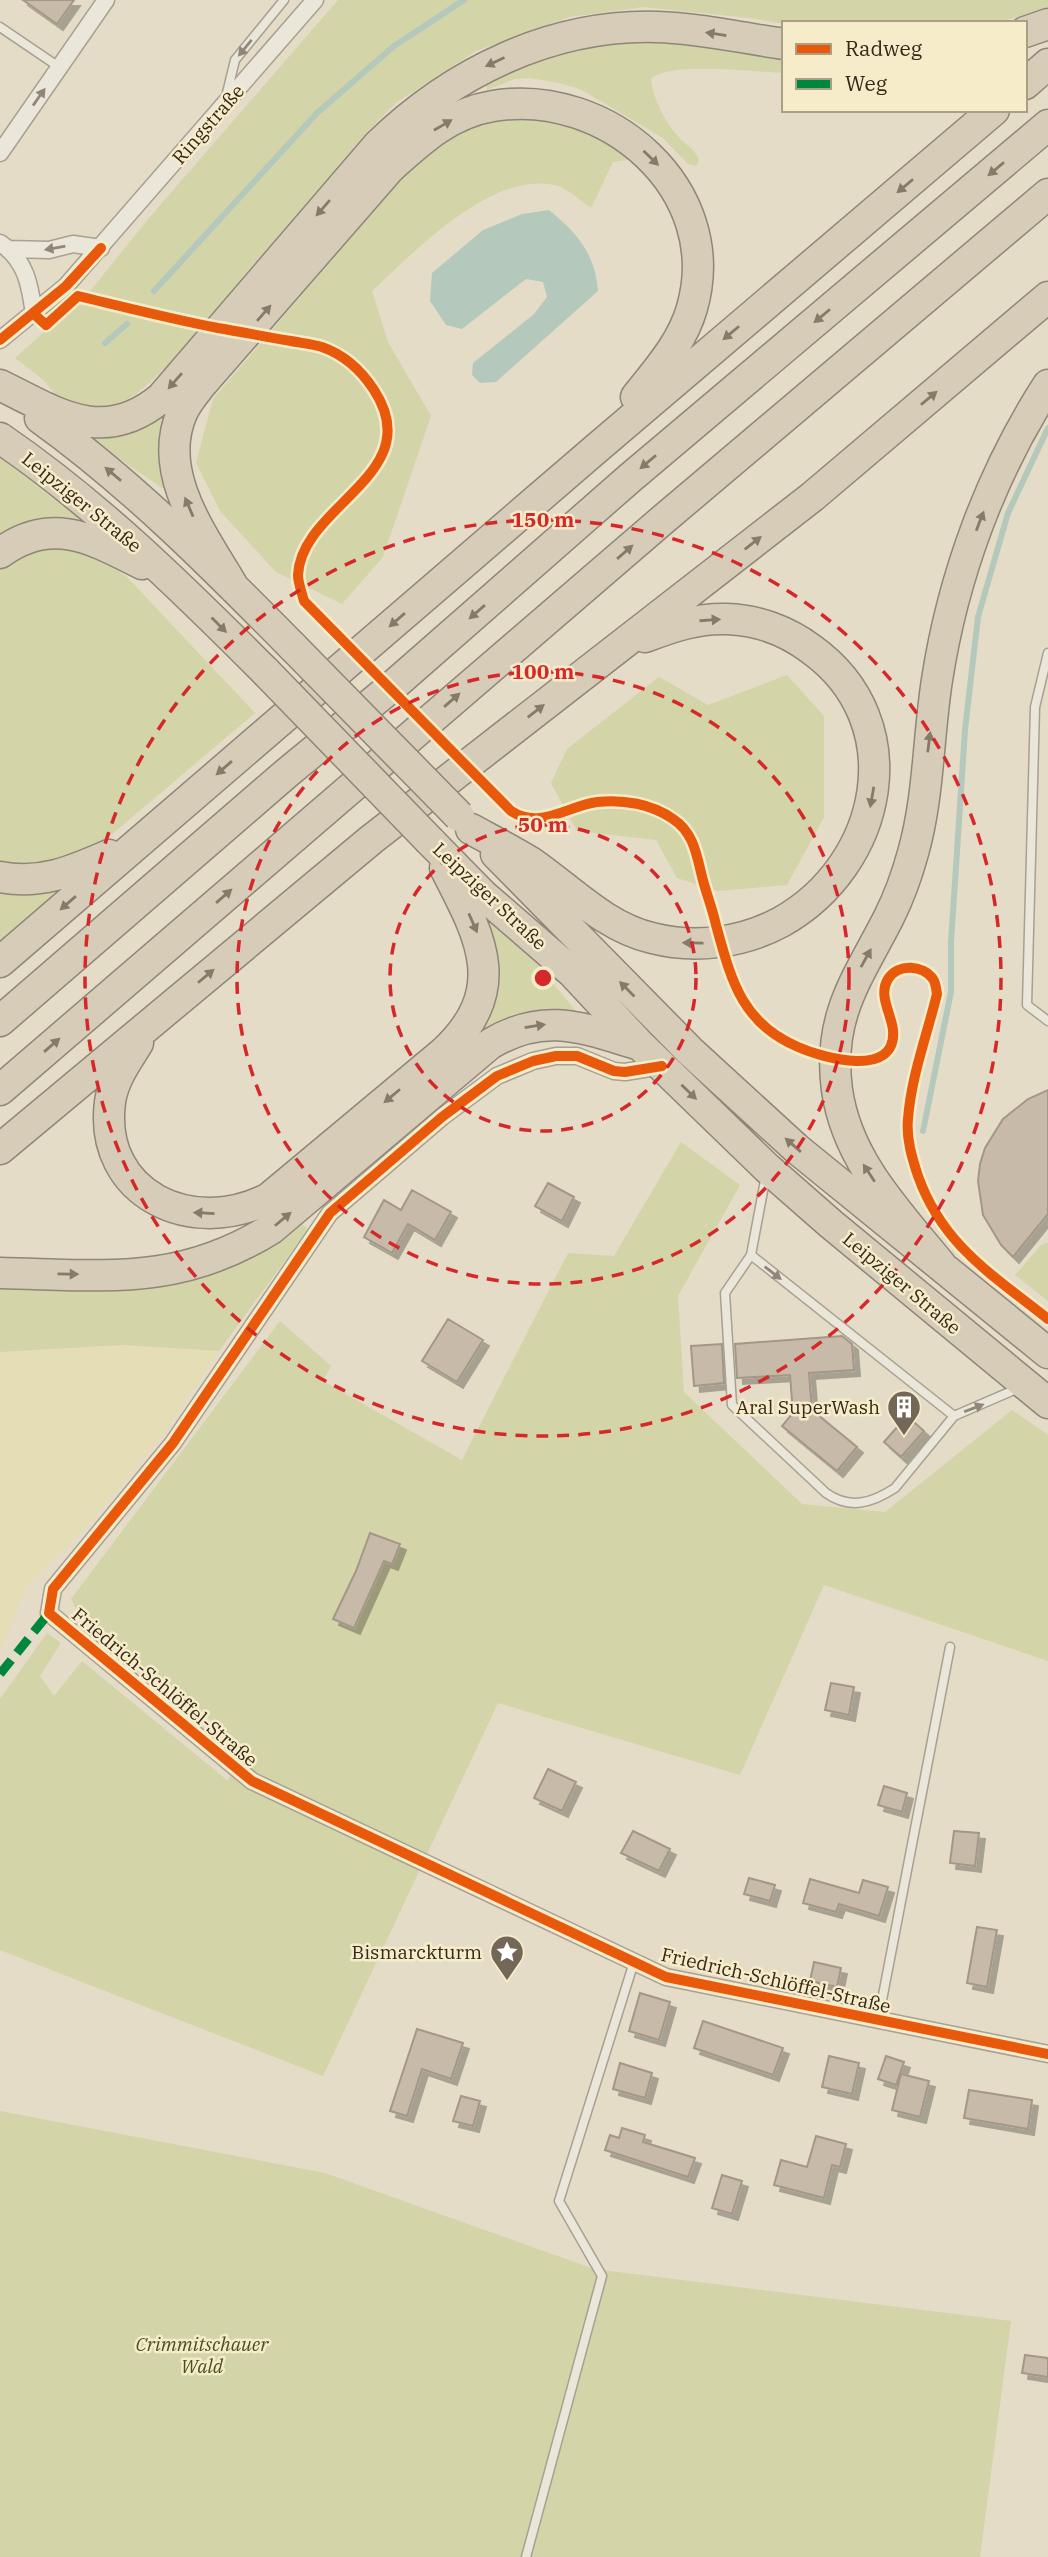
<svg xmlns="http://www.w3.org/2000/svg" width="1048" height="2557" font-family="'IBM Plex Serif',serif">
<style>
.farmland{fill:#e5ddb6}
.green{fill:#d3d4a8}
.water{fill:#b4c9bc}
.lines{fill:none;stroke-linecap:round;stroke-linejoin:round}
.stream{stroke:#b4c9bc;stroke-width:6}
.building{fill:#c8baa8;stroke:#a49787;stroke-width:2;filter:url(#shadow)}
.lane-casing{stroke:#a8a091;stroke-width:11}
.street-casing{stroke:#a8a091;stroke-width:19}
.highway-casing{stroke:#8e8678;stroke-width:33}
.lane{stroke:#ebe6da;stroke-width:8}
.street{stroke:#ebe6da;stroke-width:16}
.highway{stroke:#d7ccb7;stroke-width:30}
.highway-bridge-casing{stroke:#8e8678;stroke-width:33;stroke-linecap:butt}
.highway-bridge{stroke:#d7ccb7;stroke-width:30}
.quiet{stroke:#00873e;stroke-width:9;stroke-dasharray:18 9;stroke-linecap:butt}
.cycleway-casing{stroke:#f7ecca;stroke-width:15}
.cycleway{stroke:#e8590c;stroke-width:10}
.oneway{fill:#867a68}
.oneway2{fill:#90877a}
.ring{fill:none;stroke:#d62828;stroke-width:3.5;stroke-dasharray:12 9}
.labels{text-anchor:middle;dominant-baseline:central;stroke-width:5;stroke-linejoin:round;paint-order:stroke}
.street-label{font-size:19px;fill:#36281a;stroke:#f7ecca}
.poi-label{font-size:19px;fill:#36281a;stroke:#f7ecca;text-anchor:end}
.park-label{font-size:19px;font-style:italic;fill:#45541f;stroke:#f7ecca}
.centre{fill:#d62828;stroke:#f7ecca;stroke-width:3.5}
.ring-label{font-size:21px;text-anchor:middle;font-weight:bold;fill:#d62828;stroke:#f7ecca;stroke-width:5;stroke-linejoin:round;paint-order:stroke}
</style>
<defs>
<filter id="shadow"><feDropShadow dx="6" dy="6" stdDeviation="0" flood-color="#0004"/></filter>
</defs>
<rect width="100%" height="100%" fill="#e4dcc7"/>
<path class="farmland" d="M124,1345L219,1351L162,1436L86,1527L24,1590L5,1642L0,1648V1352Z"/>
<path class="green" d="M338,0H1048V7L998,23L784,24L749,18L643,7L570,17L476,51L397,102L365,134L166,367C130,402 105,425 56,394C51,391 49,386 45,382C36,373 25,366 15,358L91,290L149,218Z
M635,41L700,44L784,59V73C757,72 668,61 651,79C652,96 665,122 677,135C685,145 694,147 699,160L696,166L688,164L663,138L580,89L559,83L530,78L515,79L487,90L486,83L492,79L545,57L599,44Z
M514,116L551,118L588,129L634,159L613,162L591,208C581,201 567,188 555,185C491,171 415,251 372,291L388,342L431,416L383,557L342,604L276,572L220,511L196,463L213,399L395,186L436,148L478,124Z
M182,387L168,492L86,436Z
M0,458L82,520L28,524L0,539Z
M48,545L90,551L127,577L255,713L84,858L44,871L0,867V567L22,553Z
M787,675L824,716V817L787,885L718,891L677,878L656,840L577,831L551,783L567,749L659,677L708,705Z
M61,886L66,892L0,949V889L23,894Z
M489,920L537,964L580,1016L467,1041L483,921Z
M681,1142L740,1185L678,1296L684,1392L802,1504L885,1512L1012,1410L1048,1435V1661L824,1585L740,1775L498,1703L323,2076L0,1950V1699L47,1633L61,1643L40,1676L54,1696L82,1661L228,1781L242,1744L82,1620L71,1599L280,1321L331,1366L323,1381L462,1460L568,1253L614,1256Z
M301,1223L308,1229L219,1351L124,1345L0,1352V1286L146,1290L234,1266Z
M1048,1243V1301L1015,1275L1042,1244Z
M0,2111L325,2173L594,2269L1011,2321L980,2557H0Z"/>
<path class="water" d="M549,210C577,233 595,253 598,291L496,382L480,383L472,375L473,363L534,314L547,297L543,282L526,279L462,329L446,325L430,301L432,273L483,230L522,214Z"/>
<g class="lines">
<path class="stream" d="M154,291L317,113L394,46L464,0
M105,343L127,324
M923,1131L951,992V942L965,730L978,617L1008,513L1048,428"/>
</g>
<path class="building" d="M23,0H74L57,24Z
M1048,1090V1214L1013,1257L1001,1245L983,1215L978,1181L980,1164L985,1148L1003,1119L1028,1099Z
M548,1183L574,1197L562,1221L535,1206Z
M412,1190L451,1212L435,1240L408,1224L392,1253L364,1237L384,1200L401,1210Z
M448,1319L483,1340L457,1382L422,1361Z
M842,1336L852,1344L854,1370L809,1373L812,1410L857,1447L837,1471L782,1426L793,1413L790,1375L737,1378L735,1344Z
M722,1344L724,1383L694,1386L691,1346Z
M907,1416L924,1431L901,1457L884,1442Z
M370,1533L400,1544L392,1564L384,1561L354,1628L333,1619L356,1571Z
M831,1683L854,1687L849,1715L825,1710Z
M548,1769L576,1782L562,1811L534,1798Z
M884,1786L907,1793L902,1812L878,1805Z
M633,1831L670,1849L659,1871L621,1853Z
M954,1831L979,1833L975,1866L950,1863Z
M749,1878L775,1885L770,1901L744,1894Z
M810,1879L859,1893L863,1880L888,1887L879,1916L839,1904L836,1912L803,1903Z
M977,1927L997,1930L987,1987L967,1983Z
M814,1962L841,1968L837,1987L810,1981Z
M640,1993L670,2002L659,2040L629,2031Z
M703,2021L783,2048L773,2075L694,2048Z
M417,2029L463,2043L451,2079L422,2069L407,2116L390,2111Z
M829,2056L859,2063L852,2094L822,2087Z
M886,2056L904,2062L896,2085L878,2079Z
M620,2063L652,2073L645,2098L613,2089Z
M901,2074L929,2081L920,2117L892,2110Z
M969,2090L1032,2100L1028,2129L964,2118Z
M461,2096L480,2101L473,2126L453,2121Z
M622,2128L645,2135L643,2142L695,2158L688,2177L605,2150L610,2135L619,2138Z
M816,2136L846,2144L840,2167L832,2165L824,2198L774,2185L781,2160L807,2167Z
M722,2175L742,2181L732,2214L712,2208Z
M1025,2355L1048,2358V2377L1022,2373Z"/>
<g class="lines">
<g class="lane-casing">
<path id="lane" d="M0,27L59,67
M226,97L235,60L284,0
M1048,653L1035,707L1027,1005L1048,1021
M766,1175L751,1255L954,1416L1021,1387
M751,1255L725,1293L732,1405L826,1493C850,1510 872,1503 895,1488L954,1416
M878,2021L950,1647
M526,2557L602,2276L559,2201L634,1962"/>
</g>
<g class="street-casing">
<path id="street" d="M0,153L106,0
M0,243C26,260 30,285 34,314
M9,249L49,250L73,244L101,248
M0,340L66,286L315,0
M662,1066L625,1072L614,1071L577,1056H556L533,1061L497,1076L442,1117L330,1213L173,1443L53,1589L49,1613L252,1781L666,1977L1048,2054"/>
</g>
<g class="highway-casing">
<path id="highway" d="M1025,32L1048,24
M1025,84L1048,64
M0,385C57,413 103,446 161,398L378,145C452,73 551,24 657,27C699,28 742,38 784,44
M40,418C133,485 213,566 294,648
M0,438C98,505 182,588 266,672
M0,553C52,515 92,539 142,564
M234,588C205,538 155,474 182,413C186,403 194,394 200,386L390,168C421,140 450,113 493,106C606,87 726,189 692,308C682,343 658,369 636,397
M471,829C491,840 513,851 532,863C571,890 605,927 652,938C695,949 742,943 781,922C883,865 913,722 811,649C787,631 757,620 727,619C697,618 672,627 645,637
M430,841L483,895L573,973L640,1045L767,1168L831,1224L1048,1403
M496,854L691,1052L797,1149L1048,1353
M0,877C41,885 72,871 109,855
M0,962L597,448L994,110
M0,1021L288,772L395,684L630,478L1048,125
M138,1043C126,1062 113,1080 110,1102C98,1195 193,1238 269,1198L444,1052C511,989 480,936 445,868
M0,1090L666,517L1048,194
M0,1149L372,839L812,497L1048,297
M941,1265C898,1212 847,1161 837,1090C827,1016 858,978 889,917C899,897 907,875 913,853C929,797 928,737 937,680C953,576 991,473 1048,385
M0,1273C104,1275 178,1287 271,1229L490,1044C545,1011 583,1028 640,1045"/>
</g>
<use href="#lane" class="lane"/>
<use href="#street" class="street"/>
<use href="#highway" class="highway"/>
<g class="highway-bridge-casing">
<path id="highway-bridge" d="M294,648L459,816
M266,672L430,841"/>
</g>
<use href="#highway-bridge" class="highway-bridge"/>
<path class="quiet" d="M0,1674L49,1613"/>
<g class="cycleway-casing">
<path id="cycleway" d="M34,314L46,325L78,296C124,307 171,319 218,328C242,332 266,337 291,341C301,343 312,344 322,347C345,355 361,370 374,390C429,474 301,505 298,575C298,583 302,593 304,601L511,811C540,830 567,806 597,802C623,799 652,804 673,819C696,834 697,860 704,884C708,898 713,911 716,925C731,979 741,1023 798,1047C823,1058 897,1079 893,1030C891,1013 878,995 888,979C898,963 923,965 933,979C936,983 936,989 937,994C927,1035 911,1077 908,1119C906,1138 912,1158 918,1176C943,1246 993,1275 1048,1319
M0,340L66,286L101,248
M662,1066L625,1072L614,1071L577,1056H556L533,1061L497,1076L442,1117L330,1213L173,1443L53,1589L49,1613L252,1781L666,1977L1048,2054"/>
</g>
<use href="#cycleway" class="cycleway"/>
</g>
<defs><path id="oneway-solid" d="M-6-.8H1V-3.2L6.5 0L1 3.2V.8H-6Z" transform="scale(1.75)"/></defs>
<g class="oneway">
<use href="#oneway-solid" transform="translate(716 34) rotate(-171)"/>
<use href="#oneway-solid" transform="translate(495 62) rotate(155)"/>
<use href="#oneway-solid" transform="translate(443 125) rotate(-30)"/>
<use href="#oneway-solid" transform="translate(651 158) rotate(44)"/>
<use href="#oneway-solid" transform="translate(996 169) rotate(140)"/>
<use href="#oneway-solid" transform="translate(905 186) rotate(140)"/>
<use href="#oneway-solid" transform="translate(323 208) rotate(131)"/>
<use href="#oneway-solid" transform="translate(264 313) rotate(-49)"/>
<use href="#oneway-solid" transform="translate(822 316) rotate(140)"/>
<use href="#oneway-solid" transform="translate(731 333) rotate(140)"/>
<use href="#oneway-solid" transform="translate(175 381) rotate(131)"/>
<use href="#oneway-solid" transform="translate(929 398) rotate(-40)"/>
<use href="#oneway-solid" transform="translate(648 462) rotate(140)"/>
<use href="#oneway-solid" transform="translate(113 474) rotate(-140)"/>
<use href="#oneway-solid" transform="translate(189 507) rotate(-113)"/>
<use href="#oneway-solid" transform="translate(980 521) rotate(-69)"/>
<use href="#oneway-solid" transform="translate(753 543) rotate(-38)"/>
<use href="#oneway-solid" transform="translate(625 552) rotate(-41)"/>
<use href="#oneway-solid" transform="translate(477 612) rotate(139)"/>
<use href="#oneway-solid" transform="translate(397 620) rotate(139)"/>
<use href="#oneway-solid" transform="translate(710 620) rotate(-4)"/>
<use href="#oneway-solid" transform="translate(219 625) rotate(45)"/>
<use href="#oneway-solid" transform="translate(452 700) rotate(-41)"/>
<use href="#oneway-solid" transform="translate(536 711) rotate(-38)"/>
<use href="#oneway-solid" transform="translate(929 742) rotate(-83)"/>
<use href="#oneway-solid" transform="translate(224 768) rotate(139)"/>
<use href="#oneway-solid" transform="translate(872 797) rotate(100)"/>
<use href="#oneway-solid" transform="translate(224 896) rotate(-41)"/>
<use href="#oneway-solid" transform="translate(68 903) rotate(139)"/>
<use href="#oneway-solid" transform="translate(473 923) rotate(66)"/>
<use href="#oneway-solid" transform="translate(693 943) rotate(-179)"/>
<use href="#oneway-solid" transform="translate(866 958) rotate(-61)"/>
<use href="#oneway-solid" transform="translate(206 976) rotate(-40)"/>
<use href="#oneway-solid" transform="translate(627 989) rotate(-135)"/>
<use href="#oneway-solid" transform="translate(535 1026) rotate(-9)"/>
<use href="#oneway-solid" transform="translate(52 1045) rotate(-41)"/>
<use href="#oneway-solid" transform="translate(689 1092) rotate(44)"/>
<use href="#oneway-solid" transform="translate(392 1096) rotate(140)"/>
<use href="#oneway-solid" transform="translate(793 1145) rotate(-139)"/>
<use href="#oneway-solid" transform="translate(869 1173) rotate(-123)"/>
<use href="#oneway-solid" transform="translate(204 1213) rotate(-177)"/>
<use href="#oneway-solid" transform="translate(283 1219) rotate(-40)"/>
<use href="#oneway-solid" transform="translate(68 1274) rotate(1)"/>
</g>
<g class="oneway2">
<use href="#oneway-solid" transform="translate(245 48) rotate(129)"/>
<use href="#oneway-solid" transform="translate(39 97) rotate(-55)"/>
<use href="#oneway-solid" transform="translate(55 248) rotate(170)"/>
<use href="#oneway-solid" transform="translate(773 1273) rotate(38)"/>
<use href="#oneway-solid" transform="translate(974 1408) rotate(-21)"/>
</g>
<g class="ring">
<circle cx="543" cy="978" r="153"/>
<circle cx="543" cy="978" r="306"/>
<circle cx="543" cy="978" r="458"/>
</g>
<defs>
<g id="building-pin" transform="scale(1.75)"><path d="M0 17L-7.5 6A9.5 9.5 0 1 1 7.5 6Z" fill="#736757" stroke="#f7ecca"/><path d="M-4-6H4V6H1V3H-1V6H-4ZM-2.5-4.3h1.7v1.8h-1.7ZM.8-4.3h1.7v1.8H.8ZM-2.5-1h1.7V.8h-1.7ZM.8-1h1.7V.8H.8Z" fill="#fff"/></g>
<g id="sight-pin" transform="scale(1.75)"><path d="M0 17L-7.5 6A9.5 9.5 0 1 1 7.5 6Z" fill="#736757" stroke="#f7ecca"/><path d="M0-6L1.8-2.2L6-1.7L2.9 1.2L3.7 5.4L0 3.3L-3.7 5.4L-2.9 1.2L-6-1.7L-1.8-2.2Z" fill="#fff"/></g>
</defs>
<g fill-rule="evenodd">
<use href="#building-pin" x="904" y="1407"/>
<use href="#sight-pin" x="507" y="1952"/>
</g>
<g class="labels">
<g class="street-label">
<text transform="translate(208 124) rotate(-49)">Ringstraße</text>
<text transform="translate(82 502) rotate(39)">Leipziger Straße</text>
<text transform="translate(490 896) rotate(43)">Leipziger Straße</text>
<text transform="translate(902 1283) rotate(40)">Leipziger Straße</text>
<text transform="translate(165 1687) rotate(40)">Friedrich-Schlöffel-Straße</text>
<text transform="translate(776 1980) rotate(13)">Friedrich-Schlöffel-Straße</text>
</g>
<g class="poi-label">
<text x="880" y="1407">Aral SuperWash</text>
<text x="482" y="1952">Bismarckturm</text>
</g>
<g class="park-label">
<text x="202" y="2344">Crimmitschauer<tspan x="202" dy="22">Wald</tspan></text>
</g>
</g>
<circle cx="543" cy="978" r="10" class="centre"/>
<g class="ring-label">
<text x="543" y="527">150 m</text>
<text x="543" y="679">100 m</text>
<text x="543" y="832">50 m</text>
</g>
<rect x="782" y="21" width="245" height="91" fill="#f7ecca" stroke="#aa9e84" stroke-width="2"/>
<rect x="796" y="44" width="35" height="10" fill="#e8590c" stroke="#aa9e84" stroke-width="2"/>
<text x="845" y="56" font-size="21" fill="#36281a">Radweg</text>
<rect x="796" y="79" width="35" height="10" fill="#00873e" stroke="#aa9e84" stroke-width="2"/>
<text x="845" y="91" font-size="21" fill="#36281a">Weg</text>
</svg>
